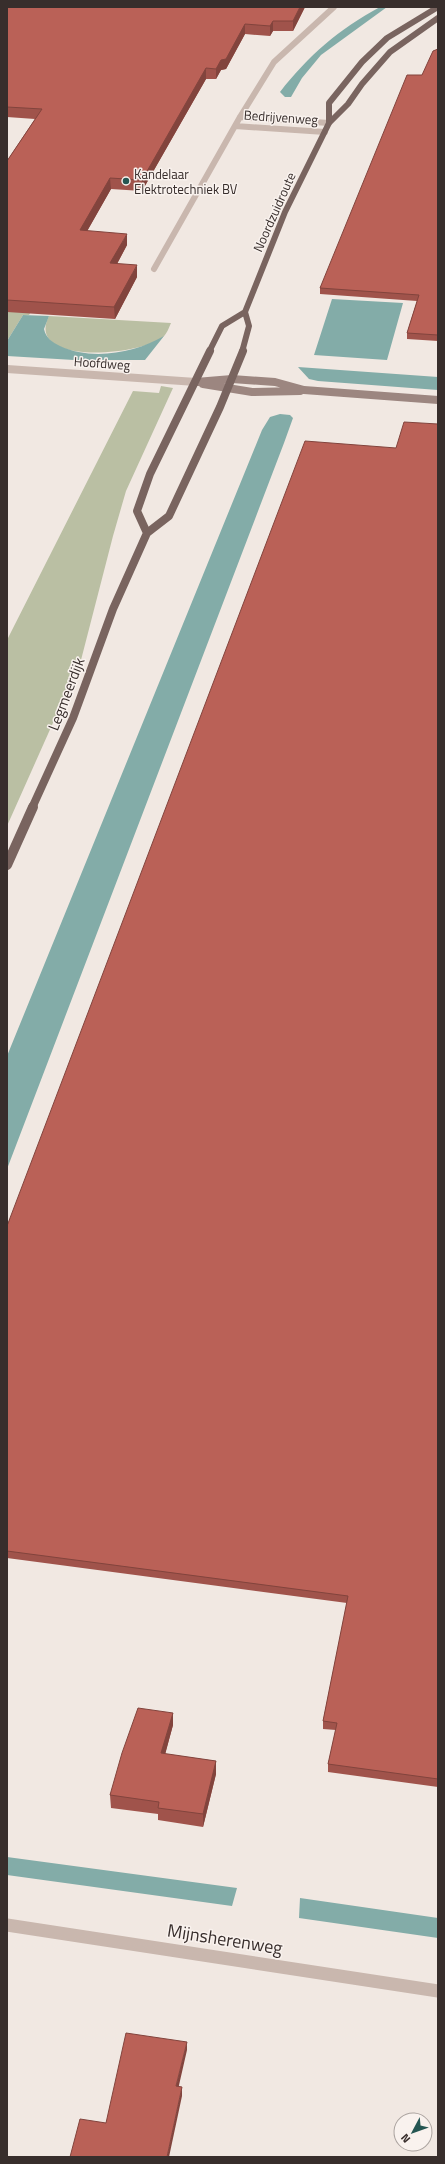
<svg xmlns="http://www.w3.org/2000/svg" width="445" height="2164" font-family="'Titillium Web',sans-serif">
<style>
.green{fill:#babfa3}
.water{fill:#83aca8}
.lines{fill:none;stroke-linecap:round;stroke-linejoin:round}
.minor{stroke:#c9b7ae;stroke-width:6}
.tertiary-far1{stroke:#c9b7ae;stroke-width:8}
.tertiary{stroke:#c9b7ae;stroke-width:13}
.secondary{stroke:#9c8680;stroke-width:8}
.primary-far2{stroke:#79645f;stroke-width:6}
.primary-far1{stroke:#79645f;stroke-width:8}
.primary{stroke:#79645f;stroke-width:10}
.wall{fill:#a0534b}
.shaded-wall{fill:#82443d}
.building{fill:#ba6157;stroke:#82443d}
.poi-dot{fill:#255652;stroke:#f9f2ee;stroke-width:1.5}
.labels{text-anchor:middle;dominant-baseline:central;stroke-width:3;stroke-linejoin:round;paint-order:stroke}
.far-street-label{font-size:13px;fill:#382e2c;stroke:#f9f2ee}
.far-poi-label{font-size:13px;fill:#382e2c;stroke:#f9f2ee;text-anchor:start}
.street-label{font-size:15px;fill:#382e2c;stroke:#f9f2ee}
.near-street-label{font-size:18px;fill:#382e2c;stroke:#f9f2ee}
</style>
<rect width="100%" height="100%" fill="#f1e8e2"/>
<path class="green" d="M7,300L37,302L29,315H23L7,341Z
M49,316L171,323C169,327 167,334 163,337C140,356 24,366 49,316Z
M161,386L173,388L126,491L113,536L81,660L7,826V640L133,391L159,393Z"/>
<path class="water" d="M380,7H387L321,55L302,78L291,97H285L280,92C308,56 339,29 380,7Z
M332,299L403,303L387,360L314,355Z
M23,315L49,316L44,329C46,338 52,342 60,346C92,361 135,353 164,336L145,360H74L7,356V341Z
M298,367L438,377V390L318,381L309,379Z
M280,414L290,415L293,418L284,443L7,1169V1056L262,430L270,417Z
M7,1857L237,1888L232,1906L7,1875Z
M300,1898L438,1918V1938L299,1918Z"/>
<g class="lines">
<path class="minor" d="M240,117L329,123
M235,126L325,132
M154,269L240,117L274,62L334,7"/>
<path class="tertiary-far1" d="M7,369L196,382"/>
<path class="tertiary" d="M7,1925L438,1991"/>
<path class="secondary" d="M196,382L232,379L275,382L304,390L438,400
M203,384L252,392L300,391"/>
<path class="primary-far2" d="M329,123V103L362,62L387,38L438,7
M209,352L222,326L245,312L285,212L329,123L348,104L362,84L390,52L438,18
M242,352L249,326L245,312"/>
<path class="primary-far1" d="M147,533L137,511L150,474L210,351
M32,808L73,718L113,609L147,533L169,516L220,407L243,351"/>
<path class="primary" d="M7,865L33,807"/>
</g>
<path class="wall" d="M7,7H305L293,31H273L270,36L245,34L226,69L221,70L216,79H206L142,191L111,189L87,231L127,245L117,264L137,277L115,319L7,312V161L35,119L7,117Z
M438,49V341L407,339V333L417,301L320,294V288L422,75Z
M438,424V1787L328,1772V1764L336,1730L323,1729V1721L347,1603L7,1558V1226L396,448Z
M173,1713V1725L165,1754L216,1761V1774L203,1827L158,1820V1814L111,1808L110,1795Z"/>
<path class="shaded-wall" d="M300,7H305L293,31V21Z
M273,21V31L270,36V26Z
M245,24V34L226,69L221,70L216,79V69L221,60Z
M206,68V79L142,191V180Z
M110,178L111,189L81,242L80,230Z
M127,234V245L111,275L110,263Z
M137,265V277L115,319L114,307Z
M173,1713V1725L162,1766L161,1753Z
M216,1761V1774L203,1827V1814Z
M187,2042V2050L177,2094L176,2086Z
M182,2087V2096L169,2157H167Z"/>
<path class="building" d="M7,7H300L293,21H273L270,26L245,24L226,59L221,60L216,69L206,68L142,180L110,178L80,230L127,234L110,263L137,265L114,307L7,300V161L42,109L7,107Z
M438,49V335L407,333L419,295L320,288L407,75H422L433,51Z
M404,422L438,424V1779L328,1764L337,1723L323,1721L348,1596L7,1551V1226L305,441L396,448Z
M138,1708L173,1713L161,1753L216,1761L203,1814L158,1808L159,1802L110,1795L122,1753Z
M126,2033L187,2042L176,2086L182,2087L167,2157H70L80,2119L106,2123Z"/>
<circle class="poi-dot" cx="126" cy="181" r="4"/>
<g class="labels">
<g class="far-street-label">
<text transform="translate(281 117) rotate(4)">Bedrijvenweg</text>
<text transform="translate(274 212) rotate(-66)">Noordzuidroute</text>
<text transform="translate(102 363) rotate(4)">Hoofdweg</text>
</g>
<g class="far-poi-label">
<text x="134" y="174">Kandelaar<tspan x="134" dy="15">Elektrotechniek BV</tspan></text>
</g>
<g class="street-label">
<text transform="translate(66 694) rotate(-69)">Legmeerdijk</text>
</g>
<g class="near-street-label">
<text transform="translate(225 1939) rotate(9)">Mijnsherenweg</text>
</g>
</g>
<rect width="445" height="2164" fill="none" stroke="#382e2c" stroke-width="16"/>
<g transform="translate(413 2132) rotate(229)"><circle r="19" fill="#f9f2ee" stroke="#aca4a0"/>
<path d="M0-3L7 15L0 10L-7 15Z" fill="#255652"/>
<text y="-6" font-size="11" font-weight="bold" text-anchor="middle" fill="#382e2c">N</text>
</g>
</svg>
